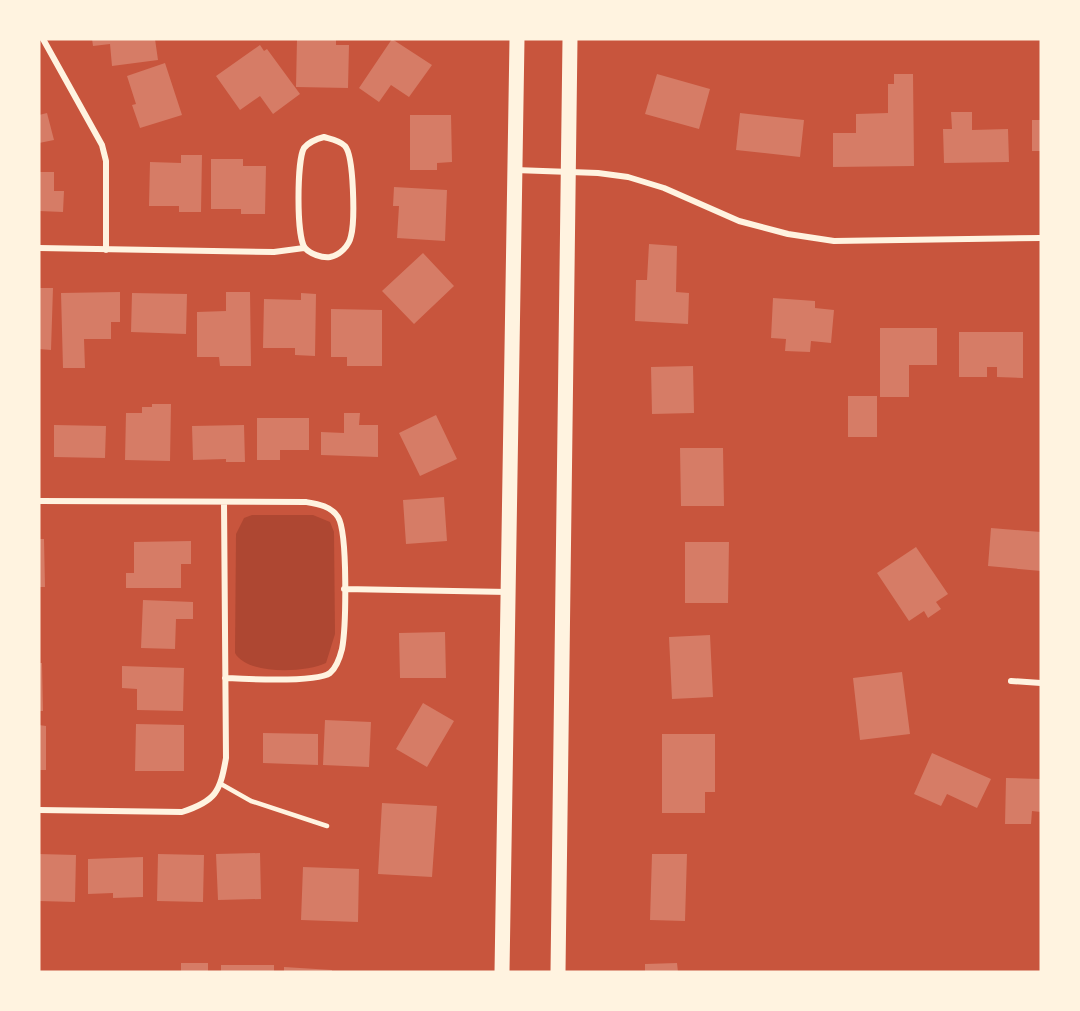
<svg xmlns="http://www.w3.org/2000/svg" width="1080" height="1011" font-family="'Space Grotesk',sans-serif">
<style>
.green{fill:#ae4732}
.building{fill:#d67c66}
.lines{fill:none;stroke-linecap:round;stroke-linejoin:round}
.service{stroke:#fff3e0;stroke-width:4.5}
.minor{stroke:#fff3e0;stroke-width:6}
.primary{stroke:#fff3e0;stroke-width:15}
</style>
<rect width="100%" height="100%" fill="#c8553d"/>
<path class="green" d="M252,515H313L330,522L334,532L335,634L326,663C305,673 247,675 235,653L236,534L244,518Z"/>
<path class="building" d="M92,39H155L158,60L112,66L110,44L93,46Z
M297,39H336V45H349L348,88L296,87Z
M392,39L432,65L409,97L391,85L379,102L359,88Z
M260,45L264,51L267,49L300,94L273,114L260,96L240,110L216,76Z
M165,63L182,115L140,128L132,105L136,104L127,76Z
M657,74L710,89L699,129L645,114Z
M894,74H913L914,166L833,167V133H856V114L888,113V84H894Z
M951,112H972V130L1008,129L1009,162L944,163L943,129H952Z
M47,113L54,140L39,143V115Z
M740,113L804,120L800,157L736,150Z
M410,115H451L452,162L437,163V170H410Z
M1032,120H1041V151H1032Z
M181,155H202L201,212H179V206H149L150,162L181,163Z
M211,159H243V166H266L265,214H241V209H211Z
M39,172H54V191H64L63,212L39,211Z
M394,187L447,190L445,241L397,238L399,206H393Z
M649,244L677,246L676,292L689,293L688,324L635,321L636,280H647Z
M423,253L454,286L414,324L382,291Z
M39,288H53L51,350L39,349Z
M120,292V322H111V339H84L85,368H63L61,293Z
M226,292H250L251,366H220L219,357H197V312L226,311Z
M132,293L187,294L186,334L131,332Z
M301,293L316,294L315,356L295,355V348H263L264,299L301,300Z
M773,298L815,301V308L834,310L831,343L811,341L810,352L785,351L786,339L771,338Z
M331,309L382,310V366H347V357H331Z
M880,328H937V365H909V397H880Z
M959,332H1023V378L997,377V367H987V377H959Z
M693,366L694,413L652,414L651,367Z
M848,396H877V437H848Z
M152,404H171L170,461L125,460L126,413H142V407H152Z
M344,413H360L359,425H378V457L321,455V432L344,433Z
M436,415L457,459L420,476L399,433Z
M257,418H309V450H280V460H257Z
M54,425L106,426L105,458L54,457Z
M244,425L245,462H226V459L193,460L192,426Z
M680,448H723L724,506H681Z
M444,497L447,541L406,544L403,500Z
M991,528L1041,532V571L988,566Z
M39,539H44L45,587H39Z
M191,541V564H181V588H126V573H134V542Z
M685,542H729L728,603H685Z
M916,547L948,594L936,602L941,609L928,618L924,611L909,621L877,573Z
M143,600L193,602V619H176L175,649L141,648Z
M445,632L446,678H400L399,633Z
M710,635L713,697L672,699L669,637Z
M39,663H42L43,711H39Z
M122,666L184,668L183,711L137,710V689L122,688Z
M902,672L910,734L860,740L853,678Z
M423,703L454,721L427,767L396,749Z
M325,720L371,722L369,767L323,765Z
M136,724L184,725V771H135Z
M39,725L46,726V770H39Z
M263,733L318,734V765L263,763Z
M662,734H715V792H705V813H662Z
M932,753L991,779L977,808L947,794L941,806L914,794Z
M1006,778L1041,779V812L1032,811L1031,824H1005Z
M382,803L437,806L432,877L378,874Z
M260,853L261,899L218,900L216,854Z
M39,854L76,855L75,902L39,901Z
M158,854L204,855L203,902L157,901Z
M652,854H687L685,921L650,920Z
M143,857V897L113,898V893L88,894V859Z
M303,867L359,869L358,922L301,920Z
M181,963H208V972H181Z
M677,963L678,972H645V964Z
M221,965H274V972H221Z
M284,967L332,970V972H284Z"/>
<g class="lines">
<path class="service" d="M221,784L251,801L327,826"/>
<path class="minor" d="M43,39L102,145L106,161V250
M324,137C331,139 339,140 345,146C354,156 355,221 351,236C349,246 340,255 330,257C322,258 310,254 305,248C296,237 297,160 304,148C309,142 316,139 324,137Z
M515,170L598,173L628,177L664,188L739,221L788,234L834,241L1041,238
M39,248L274,252L304,248
M39,501L306,502C318,504 331,506 338,517C348,533 346,628 342,649C340,657 336,668 330,673C316,683 245,679 225,678
M344,589L508,592
M1011,681L1041,683
M39,810L182,812C216,801 220,792 226,758L224,503"/>
<path class="primary" d="M502,972L517,39
M558,972L570,39"/>
</g>
<rect width="1080" height="1011" fill="none" stroke="#fff3e0" stroke-width="81"/>
</svg>
